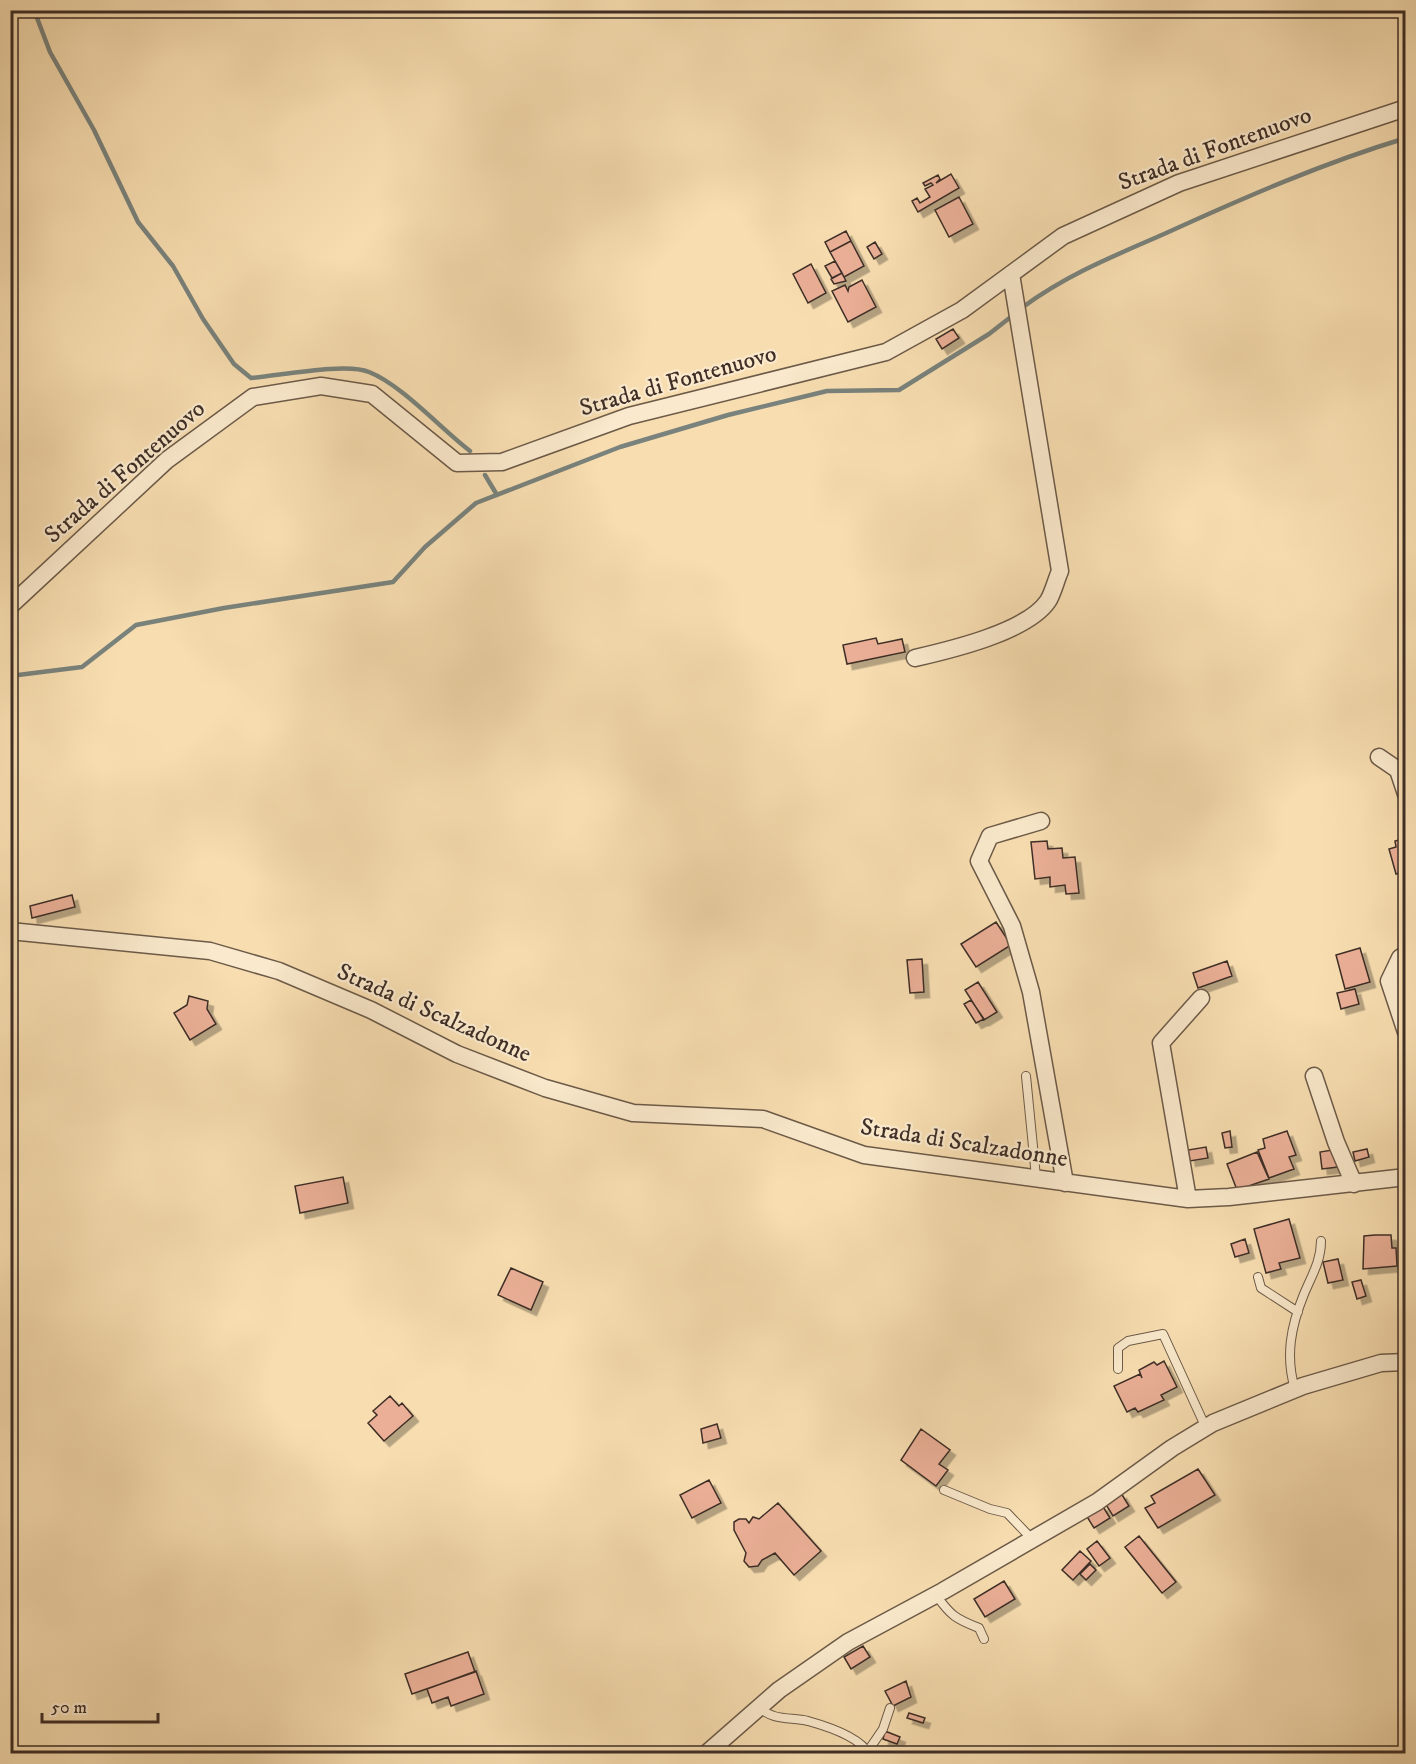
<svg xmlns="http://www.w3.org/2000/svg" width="1416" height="1764" font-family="'IM FELL DW Pica',serif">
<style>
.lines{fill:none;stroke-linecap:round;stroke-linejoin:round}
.stream{stroke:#79827c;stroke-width:4.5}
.building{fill:#eaaf96;stroke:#3e2e26;stroke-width:1.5;filter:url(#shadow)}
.lane-casing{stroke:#6c5a48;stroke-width:10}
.street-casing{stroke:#6c5a48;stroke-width:19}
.lane{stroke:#fae9cc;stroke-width:8}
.street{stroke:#fae9cc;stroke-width:16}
.labels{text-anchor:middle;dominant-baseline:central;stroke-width:4.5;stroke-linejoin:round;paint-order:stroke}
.street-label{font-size:24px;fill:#3e2e26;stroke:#fae9cc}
</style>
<defs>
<filter id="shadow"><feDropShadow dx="5.5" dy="5.5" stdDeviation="0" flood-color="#0004"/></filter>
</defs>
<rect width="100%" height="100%" fill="#f7ddb0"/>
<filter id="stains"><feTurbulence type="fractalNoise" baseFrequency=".00333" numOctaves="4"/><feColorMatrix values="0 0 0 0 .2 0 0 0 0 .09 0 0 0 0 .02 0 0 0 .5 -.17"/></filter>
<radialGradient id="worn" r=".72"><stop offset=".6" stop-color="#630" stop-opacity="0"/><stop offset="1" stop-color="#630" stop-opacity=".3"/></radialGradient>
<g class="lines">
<path class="stream" d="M34,10L50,52L94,130L138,222L173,266L203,319L234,364L251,378C278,376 346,362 369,372C402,385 441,429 470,451
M1023,307C1068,274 1114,256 1164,234C1243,198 1323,163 1406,138
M485,475L497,495
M10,676L82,667L136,625L224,608L393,582L425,547L476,503L620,447L728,415L827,391L899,390L989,334L1012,316"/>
</g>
<path class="building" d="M951,174L959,188L918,212L912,201L917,198L920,203L930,197L925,189L933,185L931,183L925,186L923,183L938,175L940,179L936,183Z
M959,197L973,224L949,237L935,210Z
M846,231L851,241L830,252L825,242Z
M851,241L864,266L844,277L830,252Z
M875,242L882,254L874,259L867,247Z
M835,261L842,273L832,278L825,266Z
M811,264L826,293L808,303L793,274Z
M842,273L846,281L834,284L831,279Z
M862,280L876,307L848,322L832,291L845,285L848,291L849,287Z
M953,329L959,338L942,349L936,339Z
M876,638L878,644L902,639L905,652L847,664L843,645Z
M1406,838V871L1396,874L1389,849L1396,847L1395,841Z
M1047,841L1048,849L1062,848L1063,858L1075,857L1079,893L1066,894L1065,885L1050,887V877L1035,879L1031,842Z
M72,895L75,907L32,918L30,906Z
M996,922L1011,945L976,967L961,944Z
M1360,948L1370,982L1345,989L1336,955Z
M922,959L924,992L910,993L907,960Z
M1227,961L1232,976L1198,988L1193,973Z
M978,982L997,1012L984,1020L965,990Z
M1355,989L1359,1004L1341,1009L1337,993Z
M189,996L208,1001L207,1009L216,1024L190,1040L174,1013L187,1005Z
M971,1000L984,1019L976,1023L964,1004Z
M1230,1131L1232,1147L1225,1148L1222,1133Z
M1287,1131L1296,1155L1289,1157L1294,1169L1269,1178L1258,1150L1265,1148L1263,1139Z
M1206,1147L1208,1158L1190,1161L1188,1150Z
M1367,1149L1369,1157L1355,1161L1353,1152Z
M1332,1150L1338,1167L1322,1169L1320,1152Z
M1257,1152L1269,1179L1237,1190L1227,1164Z
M343,1177L348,1203L300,1213L295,1186Z
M1289,1219L1300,1258L1279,1263L1281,1269L1266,1273L1254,1229Z
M1375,1235H1391L1392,1248H1396L1397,1266L1363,1269L1364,1236Z
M1245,1239L1249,1253L1235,1257L1231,1244Z
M1338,1259L1343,1280L1328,1283L1323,1262Z
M511,1268L543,1282L531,1310L498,1295Z
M1361,1280L1366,1296L1357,1299L1352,1282Z
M1164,1361L1177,1387L1161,1395L1164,1400L1138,1412L1135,1408L1127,1412L1114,1386L1140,1374L1142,1378L1139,1370L1154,1362L1157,1365Z
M390,1396L399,1406L402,1403L413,1416L384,1441L368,1423L377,1415L373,1411Z
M717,1424L721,1438L703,1443L701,1429Z
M921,1429L950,1450L939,1464L948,1470L936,1486L901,1460Z
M1198,1469L1215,1495L1158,1528L1145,1508L1155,1503L1151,1496Z
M709,1480L721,1503L692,1518L680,1495Z
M1121,1493L1129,1506L1113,1516L1105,1503Z
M778,1503L821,1551L794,1575L775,1553L762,1560L758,1566L749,1567L744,1561L746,1553L734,1530V1522L739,1519H746L749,1523L753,1517L759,1519Z
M1102,1505L1110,1518L1094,1528L1086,1515Z
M1139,1536L1176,1582L1162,1593L1125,1547Z
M1097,1541L1110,1558L1099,1566L1087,1549Z
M1080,1551L1091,1561L1073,1580L1062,1570Z
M1090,1564L1096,1570L1086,1580L1080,1574Z
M1004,1581L1015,1599L985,1617L974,1599Z
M863,1646L870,1657L851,1669L844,1657Z
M468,1652L475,1672L412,1694L405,1674Z
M476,1671L484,1694L451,1706L448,1697L432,1703L427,1689Z
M906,1681L911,1697L893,1706L885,1691Z
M909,1713L925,1718L923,1723L907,1718Z
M885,1731L900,1737L897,1744L883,1739Z"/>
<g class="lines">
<g class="lane-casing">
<path id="lane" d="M1026,1076L1036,1177
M1258,1277L1261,1288L1298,1312
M1118,1369V1348L1128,1341L1163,1334L1206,1428
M1295,1389C1285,1356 1291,1326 1304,1294C1312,1275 1321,1261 1321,1241
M944,1490L990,1509L1007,1513L1032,1539
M936,1595C951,1616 956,1619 979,1628L984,1639
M759,1707C773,1721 790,1717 808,1721C826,1726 860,1737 869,1754
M868,1751L883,1729L890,1708"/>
</g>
<g class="street-casing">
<path id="street" d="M10,606L167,460L253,397L321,386L372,394L457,463L502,462L629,416L886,352L962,310L1063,236L1179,183L1406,108
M915,658C950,650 1027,632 1048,601C1053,593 1056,580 1060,571L1011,274
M1379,757L1398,770L1406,794
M1041,821L990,836L979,861L1012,926L1031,992L1065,1183
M10,931L210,951L279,971L371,1010L457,1054L545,1088L633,1113L763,1119L864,1155L1188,1199L1229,1197L1406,1177
M1406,954L1400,958L1389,981L1406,1032
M1314,1076L1336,1142L1354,1184
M1188,1199L1161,1043L1201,998
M706,1754L779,1690L848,1642L943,1591L1097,1502L1172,1448L1213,1423L1303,1386L1381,1363L1406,1362"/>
</g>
<use href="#lane" class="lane"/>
<use href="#street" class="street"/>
</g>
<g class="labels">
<g class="street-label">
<text transform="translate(1215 149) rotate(-20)">Strada di Fontenuovo</text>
<text transform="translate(678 381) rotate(-16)">Strada di Fontenuovo</text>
<text transform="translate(125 472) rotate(-41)">Strada di Fontenuovo</text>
<text transform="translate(434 1013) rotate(24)">Strada di Scalzadonne</text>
<text transform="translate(964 1143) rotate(9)">Strada di Scalzadonne</text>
</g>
</g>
<rect width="1416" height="1764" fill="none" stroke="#f7ddb0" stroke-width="36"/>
<rect x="12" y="12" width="1392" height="1740" fill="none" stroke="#3e2e26" stroke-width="3"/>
<rect x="18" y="18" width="1380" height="1728" fill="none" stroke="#3e2e26" stroke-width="1.5"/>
<path d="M42 1713v9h116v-9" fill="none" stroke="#3e2e26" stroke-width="3"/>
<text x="51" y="1713" font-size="18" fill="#3e2e26" stroke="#fae9cc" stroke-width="4.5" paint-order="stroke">50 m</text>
<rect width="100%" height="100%" filter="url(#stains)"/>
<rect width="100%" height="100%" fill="url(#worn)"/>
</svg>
